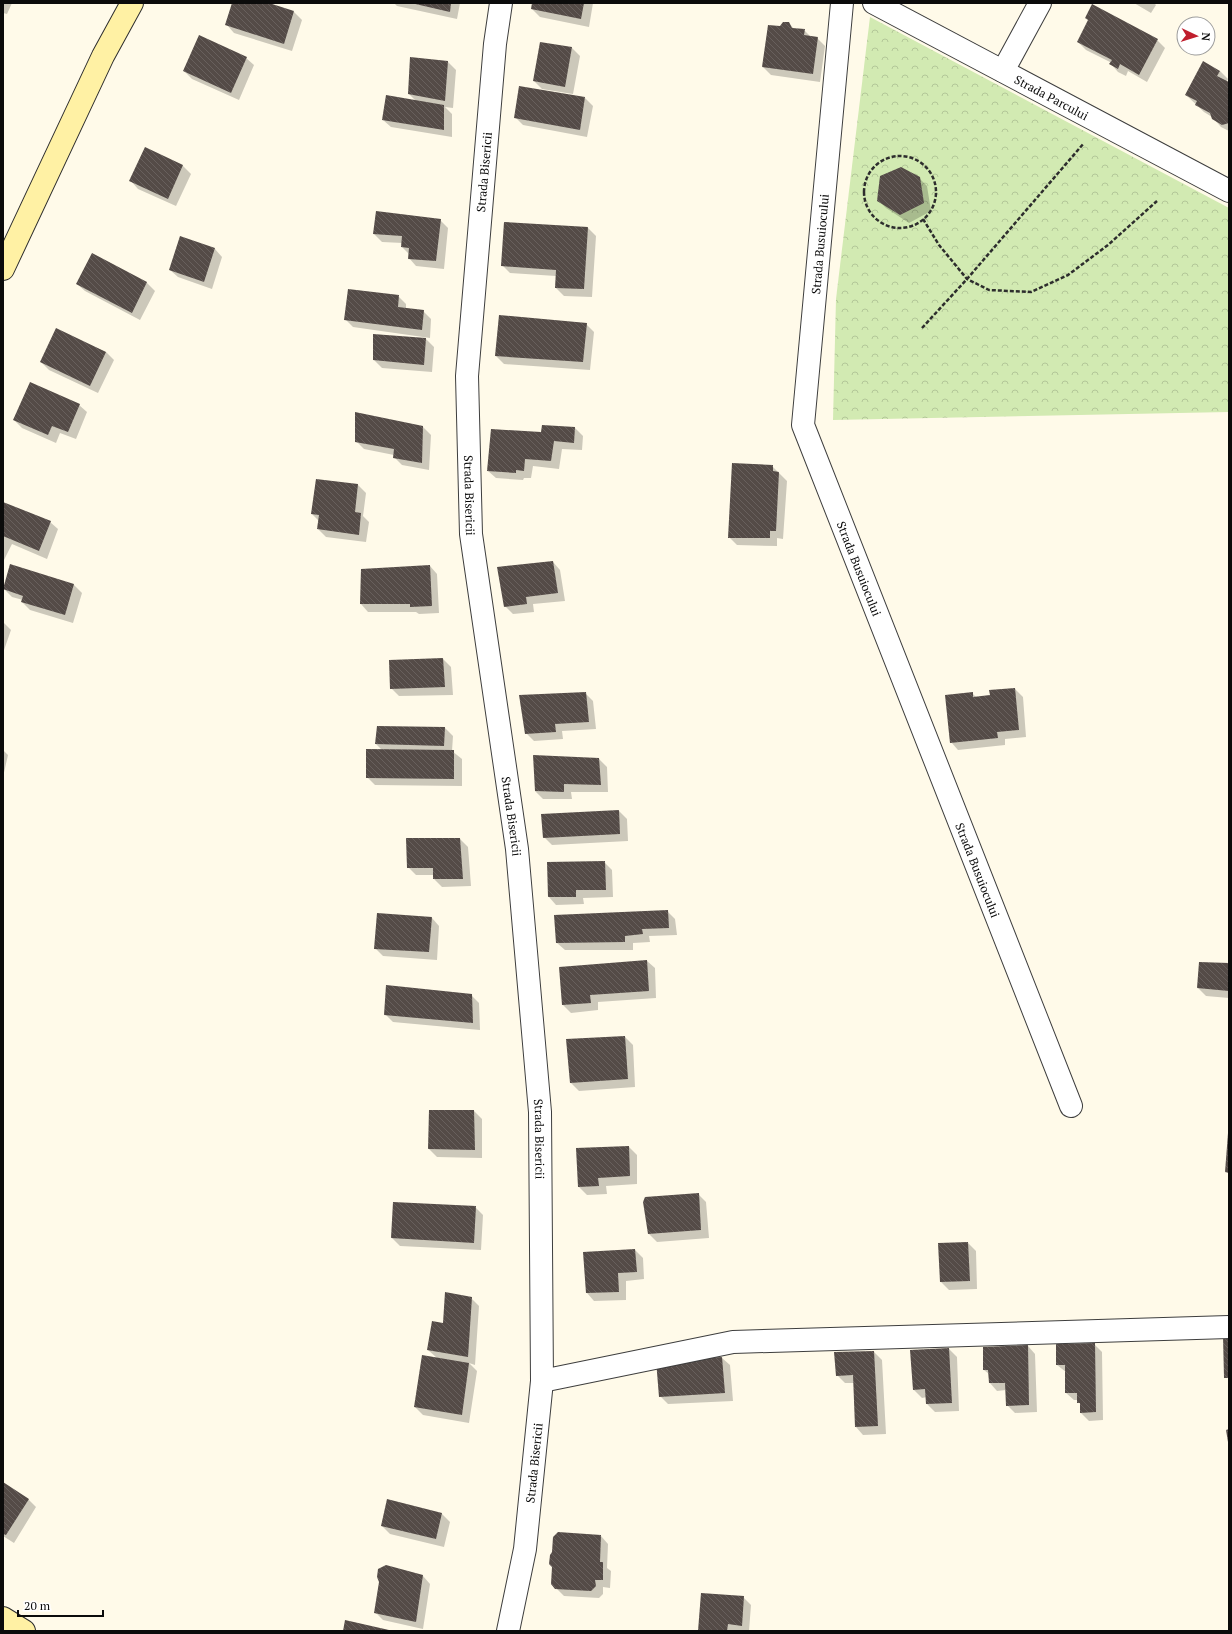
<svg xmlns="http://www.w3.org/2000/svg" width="1232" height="1634" font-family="'PT Serif',serif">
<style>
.park{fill:url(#park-crowns)}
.shadow{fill:#0003}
.building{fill:url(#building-back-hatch)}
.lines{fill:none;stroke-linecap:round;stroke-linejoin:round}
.street-casing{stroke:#3e3e3e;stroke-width:24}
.secondary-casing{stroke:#2d2d2d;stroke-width:24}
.path{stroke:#2d2d2d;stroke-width:2.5;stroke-dasharray:4 2;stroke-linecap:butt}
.street{stroke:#fff;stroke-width:22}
.secondary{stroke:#fff1a4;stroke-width:22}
.labels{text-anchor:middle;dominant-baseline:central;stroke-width:4;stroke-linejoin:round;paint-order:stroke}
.street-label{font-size:12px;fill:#0b0b0b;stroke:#fff}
</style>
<defs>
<pattern id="park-crowns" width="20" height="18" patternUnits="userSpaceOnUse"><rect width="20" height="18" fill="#d2eab2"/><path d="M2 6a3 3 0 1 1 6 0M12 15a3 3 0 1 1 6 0" fill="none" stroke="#b3c798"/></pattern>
<pattern id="building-back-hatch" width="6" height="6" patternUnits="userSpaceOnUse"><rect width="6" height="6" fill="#544b47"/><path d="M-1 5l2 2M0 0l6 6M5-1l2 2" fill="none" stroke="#68605d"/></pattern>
</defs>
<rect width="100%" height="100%" fill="#fffae9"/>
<path class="park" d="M870,17L1229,208V412L833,420L836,299Z"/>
<path class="shadow" d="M3,3H12L7,14L3,13Z
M233,3H266L294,12L302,20L292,51L234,33L227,25Z
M394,3H460L457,19L397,6Z
M533,3H593L589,27L540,17L532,9Z
M1134,3H1154L1156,5L1151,13Z
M789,23L794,29L804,30L811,37L817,38L825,46L820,82L771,75L763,67L781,27Z
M1157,40L1165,48L1147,82L1128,71L1126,76L1118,72L1111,64L1112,63L1086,50L1078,42Z
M572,48L580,56L573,94L542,89L534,81Z
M246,58L254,65L239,100L192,79L184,71Z
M411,58L448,62L456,70L453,108L445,107L452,114V137L391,127L383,120L416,101L409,94Z
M1220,71L1228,79L1226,82L1229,84V131L1221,127L1212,117L1204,112L1186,95Z
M520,87L585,98L593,106L587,137L523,125L515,117Z
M145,149L183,166L191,174L176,206L138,189L131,181Z
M919,178L927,186L931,211L909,223L886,208L878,200Z
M440,220L448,228L444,269L416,266L409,258V254L402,247L403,243L382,242L374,234Z
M588,228L596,236L592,297L564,296L556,288V276L510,273L502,265Z
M215,249L222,257L212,289L178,277L170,270Z
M93,254L147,283L155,291L140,320L85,291L77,284Z
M398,296L406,304V309L423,311L431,319L430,338L353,327L345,319Z
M586,324L594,332L590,370L504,364L496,356Z
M56,330L106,352L114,360L98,393L49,370L41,362Z
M425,338L434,347L432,372L382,368L374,360Z
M79,405L87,412L76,439L60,433L56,443L22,428L14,420Z
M356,413L423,427L431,435L429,470L402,465L394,457V455L364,449L356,441Z
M575,428L583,436L582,450L562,449L559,469L533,466L531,478H524L523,480L496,478L488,471Z
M772,466L787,481L783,539L777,538V546L737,545L729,537Z
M316,480L358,485L366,493L363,516L369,522L366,542L326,537L318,529L319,521L312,514Z
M3,503L50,522L58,529L47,559L12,544L3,562Z
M553,562L560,570L565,601L533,604L534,612L513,614L505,606Z
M11,566L74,585L82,593L73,623L30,610L22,602L23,600L12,597L4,589Z
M430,566L437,574L439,613L419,614L416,612H368L361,604Z
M3,622L11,630L3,653Z
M443,659L451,667L453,695L399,696L391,688Z
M1015,689L1023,697L1026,737L1005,739V745L958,750L951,742L972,693L977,698L991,696Z
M585,693L593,701L596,729L562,731L563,739L534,741L526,733Z
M445,728L453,736L452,751L462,759V786L375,785L367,777L382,750L376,744Z
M3,750L8,755L3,777Z
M599,759L607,767L608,792H571L572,799H543L535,791Z
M619,811L627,819L628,841L552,845L544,837Z
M460,839L468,847L471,886L442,887L434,879V875H416L408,867Z
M604,862L612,870L613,897L583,898L584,904L556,905L549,897Z
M667,911L675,919L677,935L649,936L650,942L633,943V950H565L557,943Z
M432,918L439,926L437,960L383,956L375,948Z
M647,961L655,968L656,998L598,1002V1010L571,1013L563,1005L560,968Z
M1229,965V998L1206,996L1198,988Z
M471,995L479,1003L480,1030L393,1022L385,1014Z
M625,1037L633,1045L635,1087L579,1091L571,1083L567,1040Z
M474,1111L482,1119V1158L437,1157L429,1149Z
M629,1147L637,1155V1184L606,1186L607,1194L587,1195L579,1187L577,1149Z
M698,1194L706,1202L709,1238L657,1242L649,1234Z
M394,1203L475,1207L483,1215L481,1250L400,1246L392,1238Z
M968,1243L976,1251L977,1289L949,1290L941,1282Z
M635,1250L643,1258L644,1279L626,1281V1300L594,1301L587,1293Z
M471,1298L479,1306L475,1365L469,1363L477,1371L469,1423L423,1415L415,1407L437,1358L428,1350L444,1324Z
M1094,1344L1102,1352L1103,1420L1089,1421L1081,1413V1406L1078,1400H1074L1066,1393V1372L1057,1365Z
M1028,1346L1035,1354L1037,1412L1015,1413L1007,1405L1006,1390L997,1391L990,1383L989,1374L984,1370Z
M949,1349L957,1357L959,1411L935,1412L927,1404V1397L922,1398L914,1390Z
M874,1352L882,1360L886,1434L863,1435L856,1427L854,1383H845L837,1375Z
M722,1358L730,1365L733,1401L668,1404L660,1396Z
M3,1484L28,1499L36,1507L14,1543L3,1536Z
M442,1514L450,1522L444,1547L390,1534L382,1526Z
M601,1536L608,1544L607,1568L611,1571L610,1588L603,1587V1594L599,1598L564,1596L556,1588L553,1552Z
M423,1576L430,1584L423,1629L383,1620L375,1612Z
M743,1597L751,1605L749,1631H699Z"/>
<path class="building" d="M232,3H269L294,11L284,44L225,25Z
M411,3H451L450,12Z
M532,3H584L581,19L531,9Z
M1092,4L1158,39L1139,75L1120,64L1118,69L1109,64L1112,60L1077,42L1088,20L1085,18Z
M783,22H789L792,28L805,29L804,35L818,37L813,74L762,67L768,25L780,26Z
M199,35L247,57L231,93L183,71Z
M540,42L572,47L565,87L533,81Z
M410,57L448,61L445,101L408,94Z
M1203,61L1220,71L1217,76L1229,82V123L1222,125L1212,119L1210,113L1195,105L1197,101L1185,95Z
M519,86L585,97L580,130L514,118Z
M386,95L444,105V130L382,120Z
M145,147L183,165L168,199L129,181Z
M901,167L920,177L924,203L900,215L877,201L880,176Z
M376,211L441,219L436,261L408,259L409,248L401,247L402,236L373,234Z
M504,222L588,227L584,289L555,288L556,270L501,266Z
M180,236L215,248L204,282L169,270Z
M92,253L147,282L132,313L76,284Z
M348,289L399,295L398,307L424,310L422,330L344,320Z
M499,315L587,323L583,362L495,356Z
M56,328L106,352L90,386L40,362Z
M373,334L426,338L424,365L373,360Z
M30,382L80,404L68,432L52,426L48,435L13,420Z
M355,412L423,426L422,463L393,458L394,449L355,442Z
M542,425L575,427L574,443L554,441L551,461L525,459L524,471L516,470V473L487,471L491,429L541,432Z
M732,463L773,465V471L779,472L776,531H770V538H728Z
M316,479L358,484L355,512L361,513L359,535L317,529L319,515L311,514Z
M3,502L51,521L39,551L3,536Z
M553,561L558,593L526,597L527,604L504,607L497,567Z
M10,564L74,584L65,615L21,602L23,596L3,589Z
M430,565L432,606L410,607V604H360L361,569Z
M443,658L445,687L390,689L389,660Z
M1015,688L1019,730L997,732L998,738L950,743L945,695L973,692V697L990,695L989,690Z
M586,692L589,722L555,724L556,732L525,734L519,695Z
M377,726L445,727L444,746L375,744Z
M366,749L454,750V779L366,778Z
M533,755L599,758L601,785L564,784V792L535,791Z
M619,810L620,834L543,838L541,814Z
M406,838H460L463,879H433V868H407Z
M605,861L606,890H576V897H548L547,862Z
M668,910L669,928L642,929L643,934L625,936V942L556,943L554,915Z
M377,913L432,917L429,952L374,949Z
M647,960L649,991L590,995L591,1003L562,1005L559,967Z
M1199,962L1229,963V991L1197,988Z
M386,985L472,994L473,1023L384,1015Z
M625,1036L628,1079L570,1083L566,1039Z
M429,1110H474L475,1150L428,1149Z
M1228,1133H1229V1173L1225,1172Z
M629,1146L630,1176L598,1178L599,1186L578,1187L576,1148Z
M699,1193L701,1230L648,1234L643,1202L645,1197Z
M393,1202L476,1206L474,1243L391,1238Z
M968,1242L970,1281L940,1282L938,1243Z
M635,1249L637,1272L618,1273L619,1292L586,1293L583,1252Z
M445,1292L472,1297L468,1357L427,1350L432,1321L443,1323Z
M1223,1336H1229V1378H1224Z
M1095,1343L1096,1412L1080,1413V1403H1077V1393H1065V1365H1056V1344Z
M1028,1345L1029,1405L1006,1406L1005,1383H989L988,1370H983V1347Z
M949,1348L952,1403L926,1404L925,1389L913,1390L910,1350Z
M874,1351L878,1426L855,1427L853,1375L836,1376L834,1352Z
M422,1355L469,1363L462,1415L414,1407Z
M722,1357L725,1393L659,1397L656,1360Z
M1229,1429V1442H1228L1226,1430Z
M3,1482L29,1499L6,1535L3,1534Z
M387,1499L442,1513L436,1539L381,1526Z
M558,1532L601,1535L600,1562H603V1580H595L596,1586L591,1591L555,1589L551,1584L552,1567L549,1564L550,1555L552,1552L553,1537Z
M386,1565L423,1575L416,1622L374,1613L379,1582L377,1577L378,1569Z
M701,1593L744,1596L742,1626L728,1624L727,1631H698Z
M345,1620L389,1630V1631H343Z"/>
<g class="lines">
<g class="street-casing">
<g id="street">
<path id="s1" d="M501,3L495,44L467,376L471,534L517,849L540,1112L542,1381L525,1549L508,1631"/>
<path id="s2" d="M842,3L803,425L1071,1106"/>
<path id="s3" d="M874,3L1229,191"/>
<path d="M1003,71L1040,3"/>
<path d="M542,1381L733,1342L1229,1327"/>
</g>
</g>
<g class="secondary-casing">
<path id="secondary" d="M3,269L103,56L132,3
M3,1618L24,1631"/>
</g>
<path class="path" d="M864 192a36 36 0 1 1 72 0a36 36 0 1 1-72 0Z
M923,219L939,245L967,279L989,290L1031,292L1068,275L1108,245L1157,201
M922,328L967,279L1084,143"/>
<use href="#street" class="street"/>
<use href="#secondary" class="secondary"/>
</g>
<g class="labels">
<g class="street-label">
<text stroke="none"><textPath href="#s3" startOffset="201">Strada Parcului</textPath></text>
<text transform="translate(484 172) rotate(-85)">Strada Bisericii</text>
<text transform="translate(820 244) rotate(-85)">Strada Busuiocului</text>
<text stroke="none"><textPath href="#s1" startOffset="494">Strada Bisericii</textPath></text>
<text stroke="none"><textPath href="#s2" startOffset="578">Strada Busuiocului</textPath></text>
<text stroke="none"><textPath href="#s1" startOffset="818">Strada Bisericii</textPath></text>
<text stroke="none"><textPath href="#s2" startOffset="902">Strada Busuiocului</textPath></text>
<text stroke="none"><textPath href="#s1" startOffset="1142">Strada Bisericii</textPath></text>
<text transform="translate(534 1463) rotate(-84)">Strada Bisericii</text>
</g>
</g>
<rect width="1232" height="1634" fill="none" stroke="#0b0b0b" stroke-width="8"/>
<g transform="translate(1196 36) rotate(94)"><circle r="19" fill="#ffffff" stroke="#9d9d9d"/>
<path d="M0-3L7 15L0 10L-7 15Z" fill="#c01e2d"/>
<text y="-6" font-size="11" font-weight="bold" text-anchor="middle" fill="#0b0b0b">N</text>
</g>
<path d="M18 1610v6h85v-6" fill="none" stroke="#0b0b0b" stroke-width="2"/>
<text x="24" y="1610" font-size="12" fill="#0b0b0b" stroke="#ffffff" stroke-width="3" paint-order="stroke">20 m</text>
</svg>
